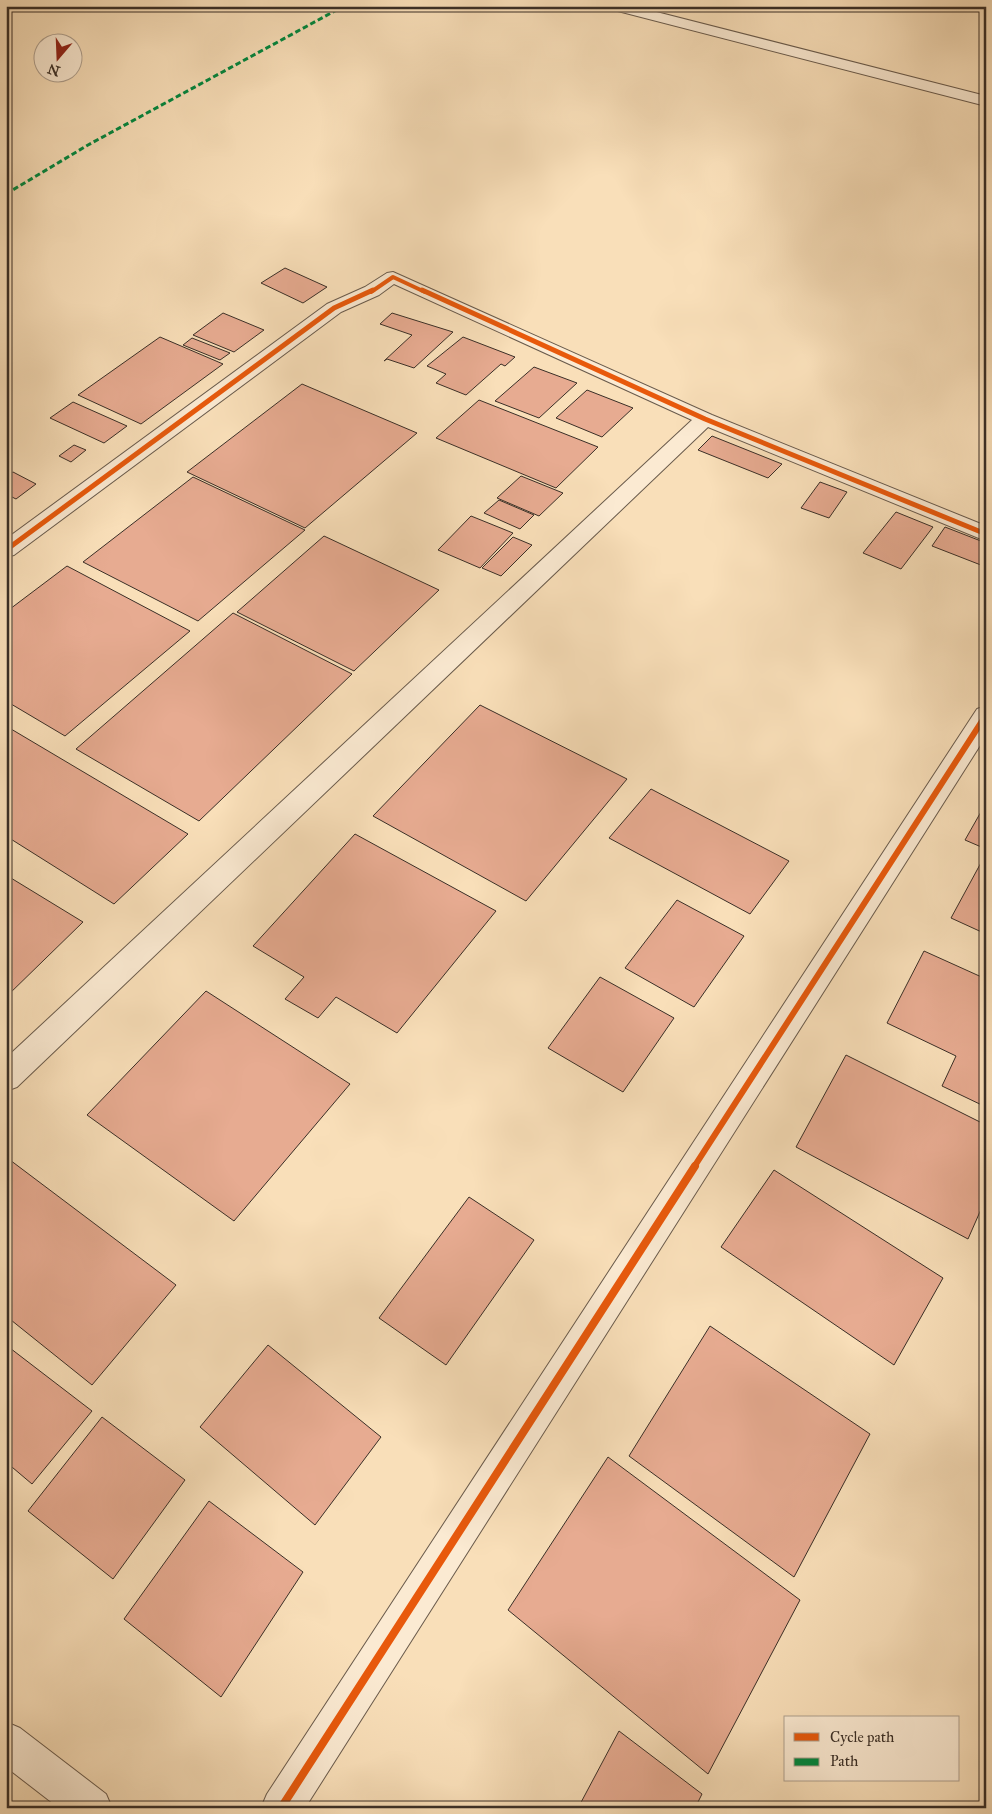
<svg xmlns="http://www.w3.org/2000/svg" width="992" height="1814" font-family="'IM FELL Great Primer',serif">
<style>
.building{fill:#e7ab91;stroke:#3a2f27}
.lines{fill:none;stroke-linecap:round;stroke-linejoin:round}
.minor-casing{stroke:#6a5b4c;stroke-width:2}
.minor{fill:#fbead2;fill-rule:evenodd}
.quiet{stroke:#00873e;stroke-width:3;stroke-dasharray:5.5 3;stroke-linecap:butt}
.cycleway-far3-casing{stroke:#fbead2;stroke-width:5.5}
.cycleway-far2-casing{stroke:#fbead2;stroke-width:8}
.cycleway-far1-casing{stroke:#fbead2;stroke-width:9}
.cycleway-casing{stroke:#fbead2;stroke-width:11}
.cycleway-far3{stroke:#e8590c;stroke-width:4}
.cycleway-far2{stroke:#e8590c;stroke-width:5}
.cycleway-far1{stroke:#e8590c;stroke-width:6}
.cycleway{stroke:#e8590c;stroke-width:8}
</style>
<rect width="100%" height="100%" fill="#f9dfb9"/>
<filter id="stains"><feTurbulence type="fractalNoise" baseFrequency=".004" numOctaves="4"/><feColorMatrix values="0 0 0 0 .2 0 0 0 0 .09 0 0 0 0 .02 0 0 0 .5 -.17"/></filter>
<radialGradient id="worn" r=".72"><stop offset=".6" stop-color="#630" stop-opacity="0"/><stop offset="1" stop-color="#630" stop-opacity=".3"/></radialGradient>
<path class="building" d="M285,268L327,287L303,303L261,283Z
M223,313L264,330L234,352L193,335Z
M392,313L453,332L414,368L387,359L384,361L412,335L380,324Z
M160,337L223,364L141,424L78,395Z
M463,337L515,357L505,366L501,364L466,395L436,383L446,374L427,366Z
M192,338L230,353L220,360L183,345Z
M534,367L577,383L539,418L495,401Z
M302,384L417,433L305,528L187,472Z
M587,390L633,408L602,437L556,418Z
M479,400L598,447L556,488L436,438Z
M73,402L127,426L104,443L50,418Z
M712,436L782,464L768,478L698,450Z
M74,445L86,450L71,462L59,456Z
M13,472L36,484L16,499L6,494V473L9,474Z
M521,476L563,493L539,516L497,498Z
M193,477L305,530L198,621L83,562Z
M820,482L847,492L829,518L801,508Z
M499,500L534,515L520,529L484,513Z
M896,512L933,527L901,569L863,553Z
M471,516L513,533L480,568L438,550Z
M945,527L986,543V567L932,546Z
M324,536L439,590L354,671L237,612Z
M513,537L532,545L501,576L482,568Z
M67,566L190,631L65,736L6,701V612Z
M233,613L352,674L199,821L76,749Z
M480,705L627,779L526,901L373,816Z
M6,726L188,834L114,904L6,836Z
M651,789L789,861L750,914L609,838Z
M986,803V849L965,840Z
M355,834L496,911L397,1033L336,997L318,1018L285,999L304,977L253,946Z
M983,859L986,861V934L951,918Z
M6,875L83,922L6,997Z
M677,900L744,936L694,1007L625,968Z
M924,951L986,979V1107L942,1086L956,1056L887,1023Z
M600,977L674,1018L623,1092L548,1048Z
M206,991L350,1084L234,1221L87,1115Z
M846,1055L986,1125V1198L968,1239L796,1147Z
M6,1157L176,1285L92,1385L6,1316Z
M774,1170L943,1278L894,1365L721,1247Z
M469,1197L534,1240L446,1365L379,1318Z
M710,1326L870,1434L794,1577L629,1456Z
M6,1345L92,1411L32,1484L6,1462Z
M268,1345L381,1437L315,1525L200,1427Z
M102,1417L185,1480L113,1579L28,1511Z
M608,1457L800,1600L708,1774L508,1610Z
M209,1501L303,1572L221,1697L124,1619Z
M619,1731L702,1794L695,1808H578Z"/>
<g class="lines">
<g class="minor-casing">
<path id="minor" d="M608,6H633L986,96V106L610,9Z
M393,272L712,415L986,526V541L708,427L17,1087L6,1091V1058L692,420L394,284L379,295L341,312L14,555L6,557V539L327,304L365,287L387,273Z
M986,706V736L305,1808H261L267,1794L977,709Z
M6,1722L20,1728L106,1794L112,1808H59L6,1767Z"/>
</g>
<use href="#minor" class="minor"/>
<path class="quiet" d="M6,194L88,145L344,6"/>
<g class="cycleway-far3-casing">
<path id="cycleway-far3" d="M371,292L393,277L425,292"/>
</g>
<g class="cycleway-far2-casing">
<path id="cycleway-far2" d="M422,290L705,419L986,534
M6,550L334,308L373,290"/>
</g>
<g class="cycleway-far1-casing">
<path id="cycleway-far1" d="M694,1167L986,715"/>
</g>
<g class="cycleway-casing">
<path id="cycleway" d="M281,1808L695,1166"/>
</g>
<use href="#cycleway-far3" class="cycleway-far3"/>
<use href="#cycleway-far2" class="cycleway-far2"/>
<use href="#cycleway-far1" class="cycleway-far1"/>
<use href="#cycleway" class="cycleway"/>
</g>
<rect width="992" height="1814" fill="none" stroke="#f9dfb9" stroke-width="25"/>
<rect x="8" y="8" width="977" height="1799" fill="none" stroke="#3a2f27" stroke-width="2.5"/>
<rect x="12" y="12" width="967" height="1789" fill="none" stroke="#3a2f27"/>
<rect x="784" y="1716" width="175" height="65" fill="#fbead2" stroke="#ae9f8e"/>
<rect x="794" y="1733" width="25" height="8" fill="#e8590c" stroke="#ae9f8e"/>
<text x="830" y="1742" font-size="15" fill="#3a2f27">Cycle path</text>
<rect x="794" y="1758" width="25" height="8" fill="#00873e" stroke="#ae9f8e"/>
<text x="830" y="1766" font-size="15" fill="#3a2f27">Path</text>
<g transform="translate(58 58) rotate(199)"><circle r="24" fill="#fbead2" stroke="#ae9f8e"/>
<path d="M0-4L9 19L0 12L-9 19Z" fill="#8f2418"/>
<text y="-8" font-size="14" font-weight="bold" text-anchor="middle" fill="#3a2f27">N</text>
</g>
<rect width="100%" height="100%" filter="url(#stains)"/>
<rect width="100%" height="100%" fill="url(#worn)"/>
</svg>
